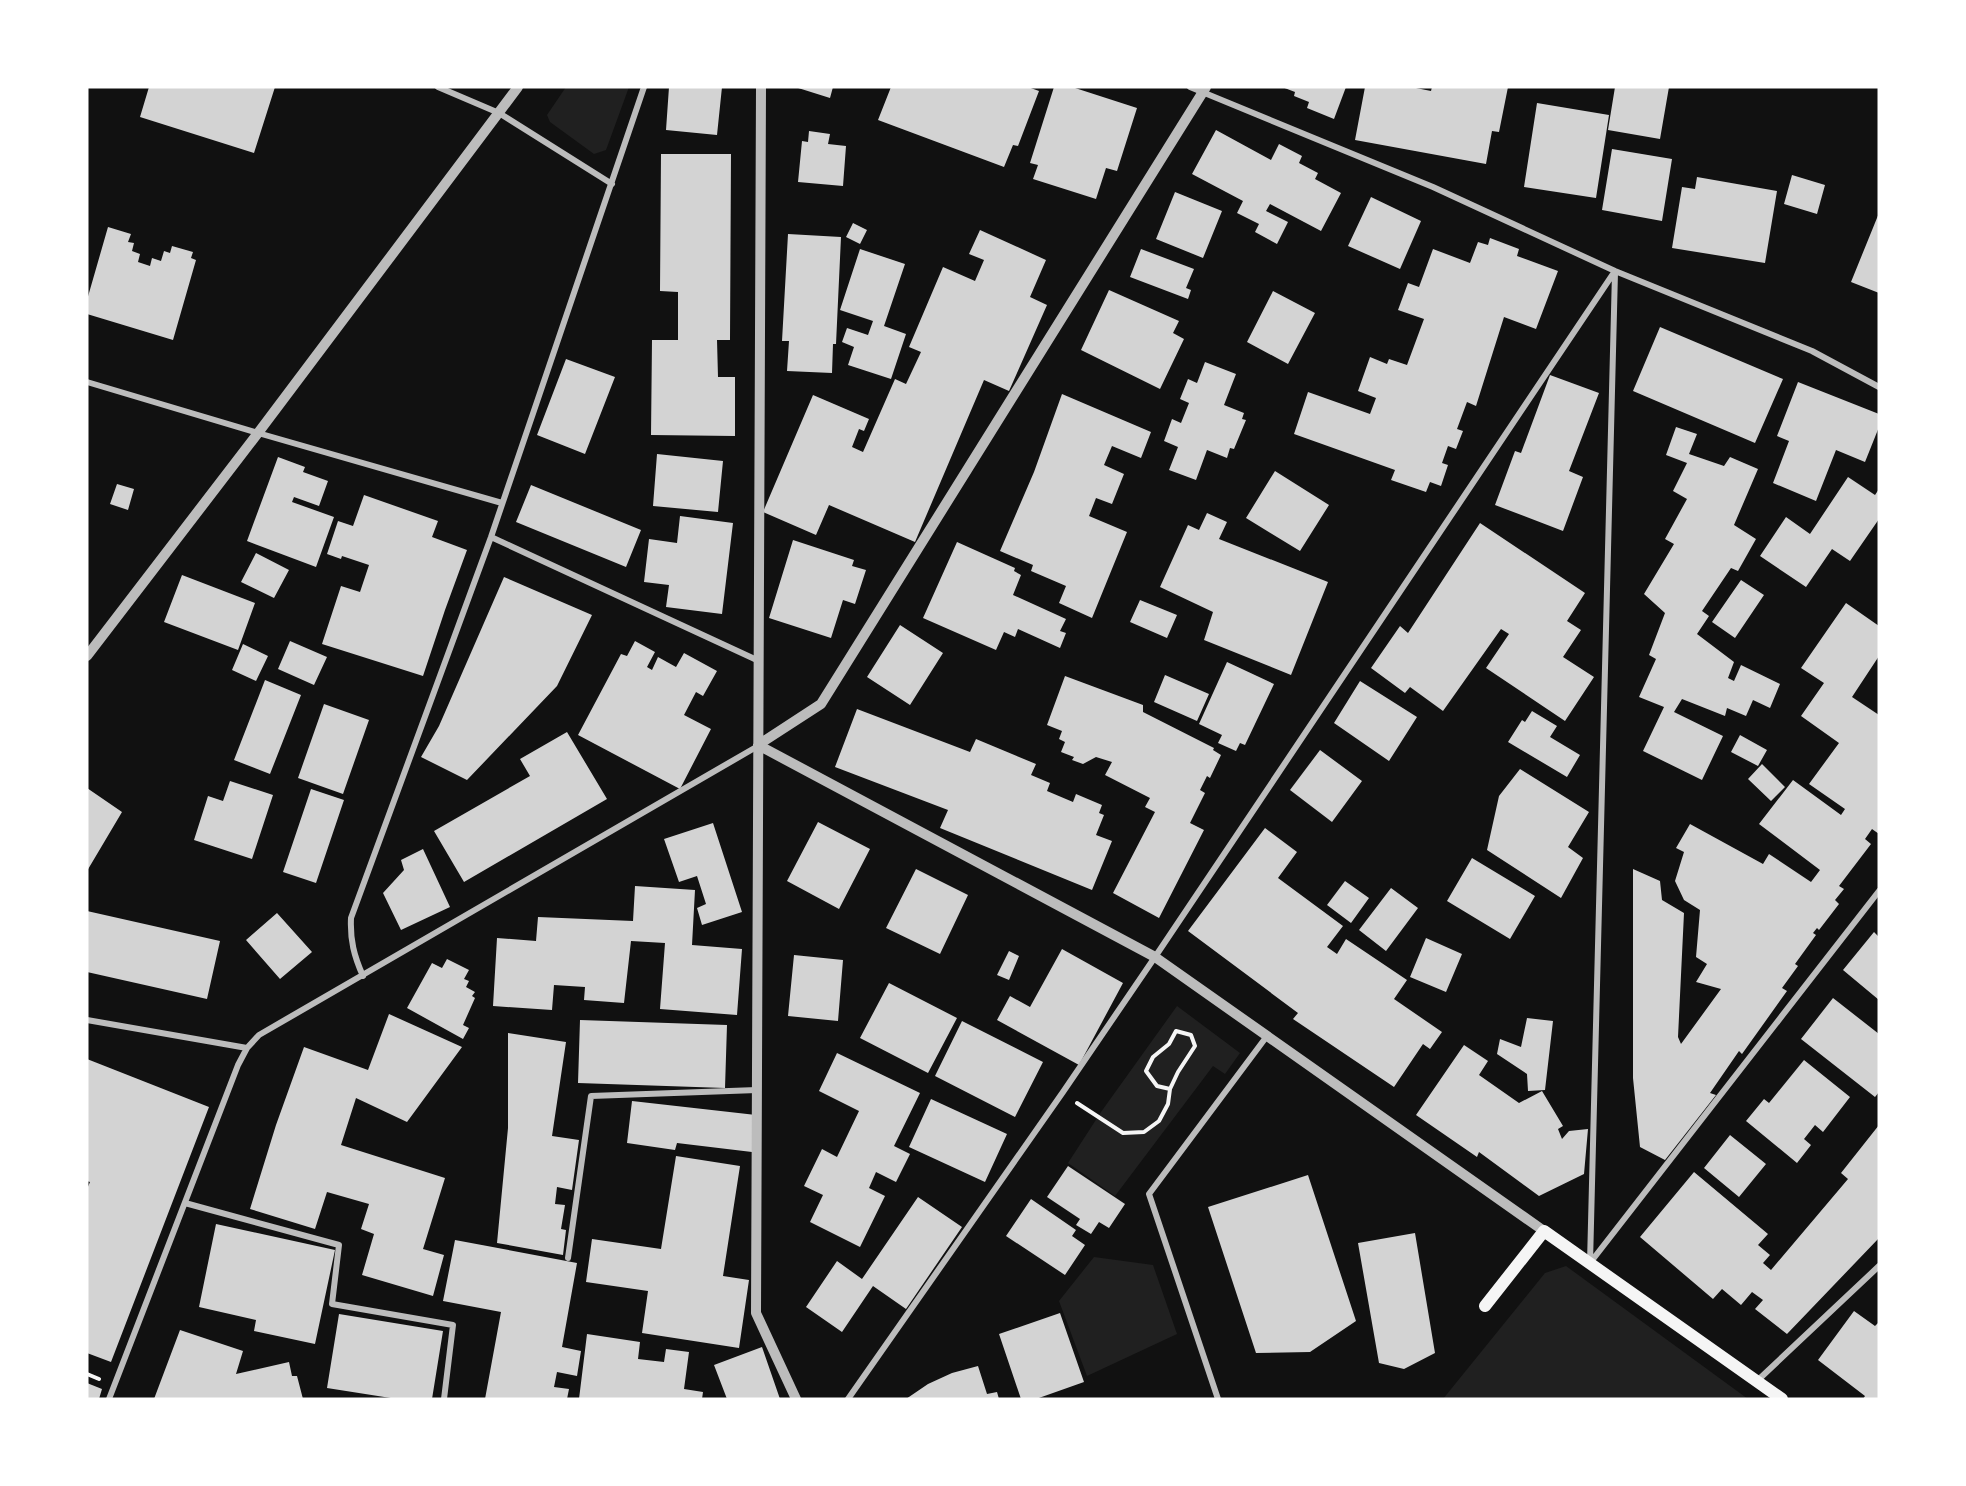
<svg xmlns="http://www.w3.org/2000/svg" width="1966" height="1486" font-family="Manrope,sans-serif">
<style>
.green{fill:#202020}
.building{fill:#d3d3d3}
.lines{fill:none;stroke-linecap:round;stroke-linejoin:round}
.path{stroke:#f5f5f5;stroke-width:4}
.minor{stroke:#bcbcbc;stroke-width:6}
.tertiary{stroke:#bcbcbc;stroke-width:10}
.secondary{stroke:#f5f5f5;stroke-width:12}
</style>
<rect width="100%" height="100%" fill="#111"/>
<path class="green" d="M566,87H629L606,150L594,154L550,122L547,115Z
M1177,1006L1240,1053L1225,1074L1213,1066L1115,1196L1068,1163L1101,1112Z
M1094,1257L1153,1265L1177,1334L1087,1376L1059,1301Z
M1566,1266L1748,1399H1443L1545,1273Z"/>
<path class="building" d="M149,87H275L254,153L140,117Z
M669,87H722L717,135L666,130Z
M795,87H833L830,98Z
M891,87H1028L1039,91L1018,146L1013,145L1004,167L878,120Z
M1054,87H1072L1137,108L1117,171L1106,168L1096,199L1033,179L1038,165L1030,163Z
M1282,87H1346L1334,119L1307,108L1309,102L1294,96L1295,92Z
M1365,87H1411L1431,91L1432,87H1508L1499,132L1492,131L1486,164L1355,140Z
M1615,87H1669L1660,139L1608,130Z
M1537,103L1609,115L1596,198L1524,187Z
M1216,130L1271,160L1279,144L1302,156L1299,163L1318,173L1315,179L1341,193L1321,231L1270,204L1266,211L1288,222L1277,244L1255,232L1259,224L1237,213L1243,201L1192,174Z
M809,131L830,134L828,144L846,146L843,186L798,182L802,141L808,142Z
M1612,149L1672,159L1662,221L1602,210Z
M661,154H731L730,340H717L718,377H735V436L651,435L652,340H678V292L660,291Z
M1792,175L1825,185L1817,214L1784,204Z
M1697,177L1777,191L1765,263L1672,248L1682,187L1695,189Z
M1175,192L1222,211L1203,258L1156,239Z
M1371,197L1421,221L1400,269L1348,246Z
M1879,213V293L1851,282Z
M853,223L867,230L860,244L846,237Z
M108,227L131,234L128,242L134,243L132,251L140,254L138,262L150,266L152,258L161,261L164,251L170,253L172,246L193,252L191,258L196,260L173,340L87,314V300Z
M980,230L1046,260L1030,297L1047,305L1009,391L984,380L915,542L829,505L816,535L763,512L813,395L869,419L864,431L859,429L852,447L863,452L895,379L906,384L921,352L909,347L943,267L975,281L984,260L969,254Z
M788,234L841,237L836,344H833L832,373L787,371L789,341H782Z
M1490,238L1519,249L1517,256L1558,271L1536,329L1504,317L1476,406L1467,402L1457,429L1463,431L1456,449L1448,446L1442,463L1448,465L1441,486L1430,482L1426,492L1391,480L1395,470L1294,434L1308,392L1370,414L1376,398L1358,391L1370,357L1387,364L1389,359L1407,365L1424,319L1398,310L1408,283L1419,287L1433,249L1470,263L1478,242L1488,245Z
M860,249L905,264L884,326L906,334L891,379L848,365L854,347L842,342L847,328L868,335L873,321L840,310Z
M1141,249L1194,269L1186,288L1191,290L1188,299L1130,277Z
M1109,290L1179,321L1173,333L1184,339L1160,389L1081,350Z
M1273,291L1315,313L1288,364L1247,342Z
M1660,327L1783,379L1755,443L1633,391Z
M566,359L615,377L585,454L537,435Z
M1205,362L1236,374L1224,405L1244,413L1242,419L1246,420L1234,449L1230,448L1227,458L1207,450L1196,480L1169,470L1178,447L1164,441L1172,419L1181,423L1189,403L1180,399L1188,379L1197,383Z
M1550,375L1599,393L1569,471L1583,477L1563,531L1495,505L1515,451L1521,453Z
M1798,382L1879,414V427L1865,462L1836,450L1816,501L1773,483L1789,441L1777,436Z
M1062,394L1151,432L1141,458L1112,446L1104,465L1124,474L1112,504L1096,498L1089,516L1127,532L1092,618L1059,603L1066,586L1031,571L1033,565L1000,551L1034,472Z
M1676,427L1697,434L1689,454L1724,466L1730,457L1758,469L1734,525L1756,539L1738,571L1731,568L1702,611L1709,616L1697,634L1734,662L1728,678L1734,681L1741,665L1780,684L1770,708L1753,700L1746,716L1727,708L1725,716L1682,699L1674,712L1723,736L1702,780L1643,751L1664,707L1639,697L1656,659L1649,655L1665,613L1644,594L1674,544L1665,539L1687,499L1673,491L1687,463L1666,455Z
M657,454L723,461L718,512L653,506Z
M278,457L305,467L303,472L328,481L319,506L294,497L292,502L334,517L316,567L247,541Z
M1275,471L1329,505L1300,551L1246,518Z
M1848,477L1875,495L1879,489V519L1850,561L1832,549L1806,587L1760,556L1786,517L1810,534Z
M117,484L134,489L128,510L110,504Z
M531,485L641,530L626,567L516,522Z
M364,495L438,521L432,537L467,550L445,610L423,676L322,644L341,586L360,592L369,565L342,556L341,559L327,554L338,521L353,526Z
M1207,513L1227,522L1219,539L1328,582L1291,675L1204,640L1213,612L1160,587L1188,525L1199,530Z
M680,516L733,523L722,614L666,607L669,585L644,582L649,539L677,543Z
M1480,523L1585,593L1567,621L1581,630L1563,657L1594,677L1565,721L1486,668L1509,634L1501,629L1443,711L1410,687L1405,693L1371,668L1400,626L1408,633Z
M793,540L854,560L852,566L866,570L855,604L843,600L831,638L769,618Z
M957,542L1015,568L1014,571L1021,575L1013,595L1066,619L1060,631L1066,633L1060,648L1018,629L1015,637L1004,632L996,650L923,618Z
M256,553L289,570L274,598L241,582Z
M182,575L255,603L238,650L164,622Z
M504,577L592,615L557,686L467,780L421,757L439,726Z
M1741,580L1764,595L1735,638L1712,622Z
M1140,600L1177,615L1167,638L1130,622Z
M1846,603L1879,626V656L1852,697L1879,715V834L1872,829L1865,839L1871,844L1839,886L1844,889L1835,900L1839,904L1819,930L1817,928L1813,933L1816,935L1795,964L1798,966L1782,988L1787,991L1742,1054L1739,1051L1710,1093L1716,1095L1665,1160L1640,1147L1633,1078V869L1660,881L1662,900L1684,913L1678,1037L1681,1044L1721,989L1696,982L1707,964L1696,957L1700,910L1684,900L1675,881L1684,852L1676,848L1690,824L1763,864L1769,854L1811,882L1820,870L1759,824L1793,780L1841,815L1845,809L1809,784L1839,743L1801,716L1824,683L1801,668Z
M900,625L943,653L910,705L867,677Z
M290,641L327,657L314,685L278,669Z
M635,641L655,652L647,667L652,670L658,657L676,667L684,653L717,671L703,696L696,692L684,715L711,729L680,789L578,735L621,654L627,656Z
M243,644L268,656L256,681L232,670Z
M1227,662L1274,684L1245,745L1240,743L1236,751L1218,743L1222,735L1199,724Z
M1165,675L1209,694L1197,721L1154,702Z
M1065,676L1143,705V712L1214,748L1213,750L1221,755L1210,778L1207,776L1200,790L1205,793L1190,823L1204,830L1159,918L1113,893L1155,812L1145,807L1150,798L1105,775L1112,762L1096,757L1083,764L1072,760L1074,757L1061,752L1065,742L1059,739L1062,731L1047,725Z
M265,680L301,695L270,774L234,760Z
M1360,681L1417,717L1389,761L1334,723Z
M324,704L369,720L343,794L298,778Z
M857,709L970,752L976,739L1036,764L1031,775L1050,783L1047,791L1073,802L1076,794L1102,805L1099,813L1104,815L1096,835L1112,841L1092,890L940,828L948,810L835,767Z
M1532,711L1557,726L1550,737L1580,755L1567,777L1508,742L1522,720L1525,722Z
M567,732L607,799L464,882L434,831L530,776L520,759Z
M1740,735L1767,750L1758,766L1731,752Z
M1320,750L1362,781L1332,822L1290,790Z
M1762,764L1785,787L1771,801L1748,779Z
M1520,769L1589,812L1568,847L1583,858L1561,898L1487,850L1499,796Z
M230,781L273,795L252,859L194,840L208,796L223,801Z
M87,788L122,812L87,871Z
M311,789L344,800L316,883L283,872Z
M818,822L870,849L839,909L787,881Z
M713,823L742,912L702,925L697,908L706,904L697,876L679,882L664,839Z
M1265,828L1297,852L1278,878L1343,926L1327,947L1337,954L1346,939L1407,980L1394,999L1442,1032L1430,1049L1423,1044L1394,1087L1293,1019L1298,1013L1188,931Z
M423,849L450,907L401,930L383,893L404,870L401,860Z
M1472,858L1535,896L1510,939L1447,901Z
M916,869L968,895L940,954L886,928Z
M1345,881L1369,898L1351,923L1327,905Z
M635,886L695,890L692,945L742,949L737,1015L660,1009L665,943L631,941L624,1003L584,1000L585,987L554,985L552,1010L493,1006L497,938L536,941L538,917L633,921Z
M1391,888L1418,908L1386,951L1359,930Z
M87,911L220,941L207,999L87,972Z
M277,913L312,952L280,979L246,940Z
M1874,932L1879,937V1000L1843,970Z
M1426,938L1462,954L1446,992L1410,977Z
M1062,949L1123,983L1079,1065L997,1020L1010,996L1030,1007Z
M1009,951L1019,956L1009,980L997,975Z
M794,955L843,960L838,1021L788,1016Z
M447,959L469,970L464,979L469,981L466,987L475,992L472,996L475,998L463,1025L469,1028L463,1039L407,1008L432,963L442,968Z
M889,983L957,1018L928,1073L860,1038Z
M1833,998L1879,1034V1092L1875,1097L1801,1039Z
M389,1014L462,1047L407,1122L356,1098L341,1145L445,1178L423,1249L444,1255L433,1296L362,1275L374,1234L361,1229L369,1204L327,1192L315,1229L250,1209L276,1125L304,1047L368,1070Z
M1527,1018L1553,1021L1545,1090L1528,1091L1527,1074L1497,1054L1500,1039L1521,1047Z
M580,1020L727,1025L725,1088L578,1083Z
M962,1021L1043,1062L1015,1117L935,1076Z
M508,1033L566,1042L552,1136L579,1140L572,1190L557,1187L555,1204L565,1205L561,1229L566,1230L563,1255L497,1243L508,1128Z
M1464,1045L1488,1061L1479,1075L1519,1103L1542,1091L1563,1126L1558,1129L1562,1139L1569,1131L1588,1129L1584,1174L1539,1196L1479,1152L1477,1157L1416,1115Z
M837,1053L920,1093L894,1146L910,1154L896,1182L876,1172L869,1188L885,1196L860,1247L810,1222L823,1195L804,1186L822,1149L837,1157L859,1111L819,1091Z
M87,1059L209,1107L111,1362L87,1353V1189L90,1182L87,1181Z
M1804,1060L1850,1097L1823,1132L1815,1125L1804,1139L1811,1145L1797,1163L1746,1121L1764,1099L1769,1103Z
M931,1099L1007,1134L985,1182L909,1147Z
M632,1101L756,1115L752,1152L677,1143L675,1150L627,1143Z
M1879,1125V1238L1787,1334L1755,1309L1763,1300L1752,1292L1741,1305L1722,1289L1713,1299L1640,1237L1694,1172L1768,1234L1758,1245L1770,1255L1763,1263L1771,1270L1848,1179L1841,1173Z
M1730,1135L1766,1164L1739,1197L1704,1168Z
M676,1156L740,1166L723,1276L749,1280L739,1348L642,1333L648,1291L586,1282L592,1239L661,1249Z
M1068,1166L1125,1204L1109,1228L1099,1222L1091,1234L1076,1225L1080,1219L1047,1197Z
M1308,1175L1356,1321L1310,1352L1256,1353L1208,1207Z
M918,1197L962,1227L906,1309L873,1286L842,1332L806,1307L837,1261L862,1279Z
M1031,1199L1076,1230L1072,1236L1085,1245L1065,1275L1006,1236Z
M216,1224L335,1250L315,1344L254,1331L256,1320L199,1307Z
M1415,1233L1435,1353L1404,1369L1379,1363L1358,1243Z
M455,1240L577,1263L562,1347L581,1351L577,1376L557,1372L554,1387L569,1389L567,1399H485L501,1312L443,1301Z
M1854,1311L1875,1326L1879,1322V1399H1863L1865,1396L1818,1360Z
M1060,1313L1084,1382L1036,1399H1021L999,1334Z
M339,1314L443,1331L432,1399H397L327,1388Z
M180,1330L243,1351L236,1374L289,1362L292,1376H297L303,1399H154Z
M587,1334L640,1342L638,1359L664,1362L666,1349L689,1352L684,1389L703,1392L702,1399H579Z
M762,1347L780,1399H727L714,1365Z
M978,1366L987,1394L997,1392L999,1399H906L928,1384L952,1373Z
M87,1383L102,1389L99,1399H87Z"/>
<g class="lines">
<path class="path" d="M1077,1103L1123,1133L1144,1132L1159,1121L1168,1104L1170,1089L1178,1072L1195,1046L1191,1035L1176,1031L1169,1044L1153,1057L1146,1071L1157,1086L1170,1089
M87,1374L99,1379"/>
<path class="minor" d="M438,87L499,113L612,184
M1190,87L1433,187L1615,271L1812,351L1879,387
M87,382L258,433L502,503
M491,537L759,661
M363,976C354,956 350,940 351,918L491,537L644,87
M87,1020L247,1048
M185,1203L339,1245L332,1304L453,1325L444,1399
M568,1258L591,1096L757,1090
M1590,1263L1615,272
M1590,1263L1879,891
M1757,1381L1879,1266
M109,1399L238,1065L247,1048L259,1035L758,746
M848,1399L1063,1092L1155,957L1615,271
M1218,1399L1149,1194L1267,1036"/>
<path class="tertiary" d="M761,87L756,1313L796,1399
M1206,87L821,704L758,745L1155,957L1544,1231
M87,656L258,433L518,87"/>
<path class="secondary" d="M1485,1306L1544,1231L1782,1399"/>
</g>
<rect width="1966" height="1486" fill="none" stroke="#ffffff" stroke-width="177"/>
</svg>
